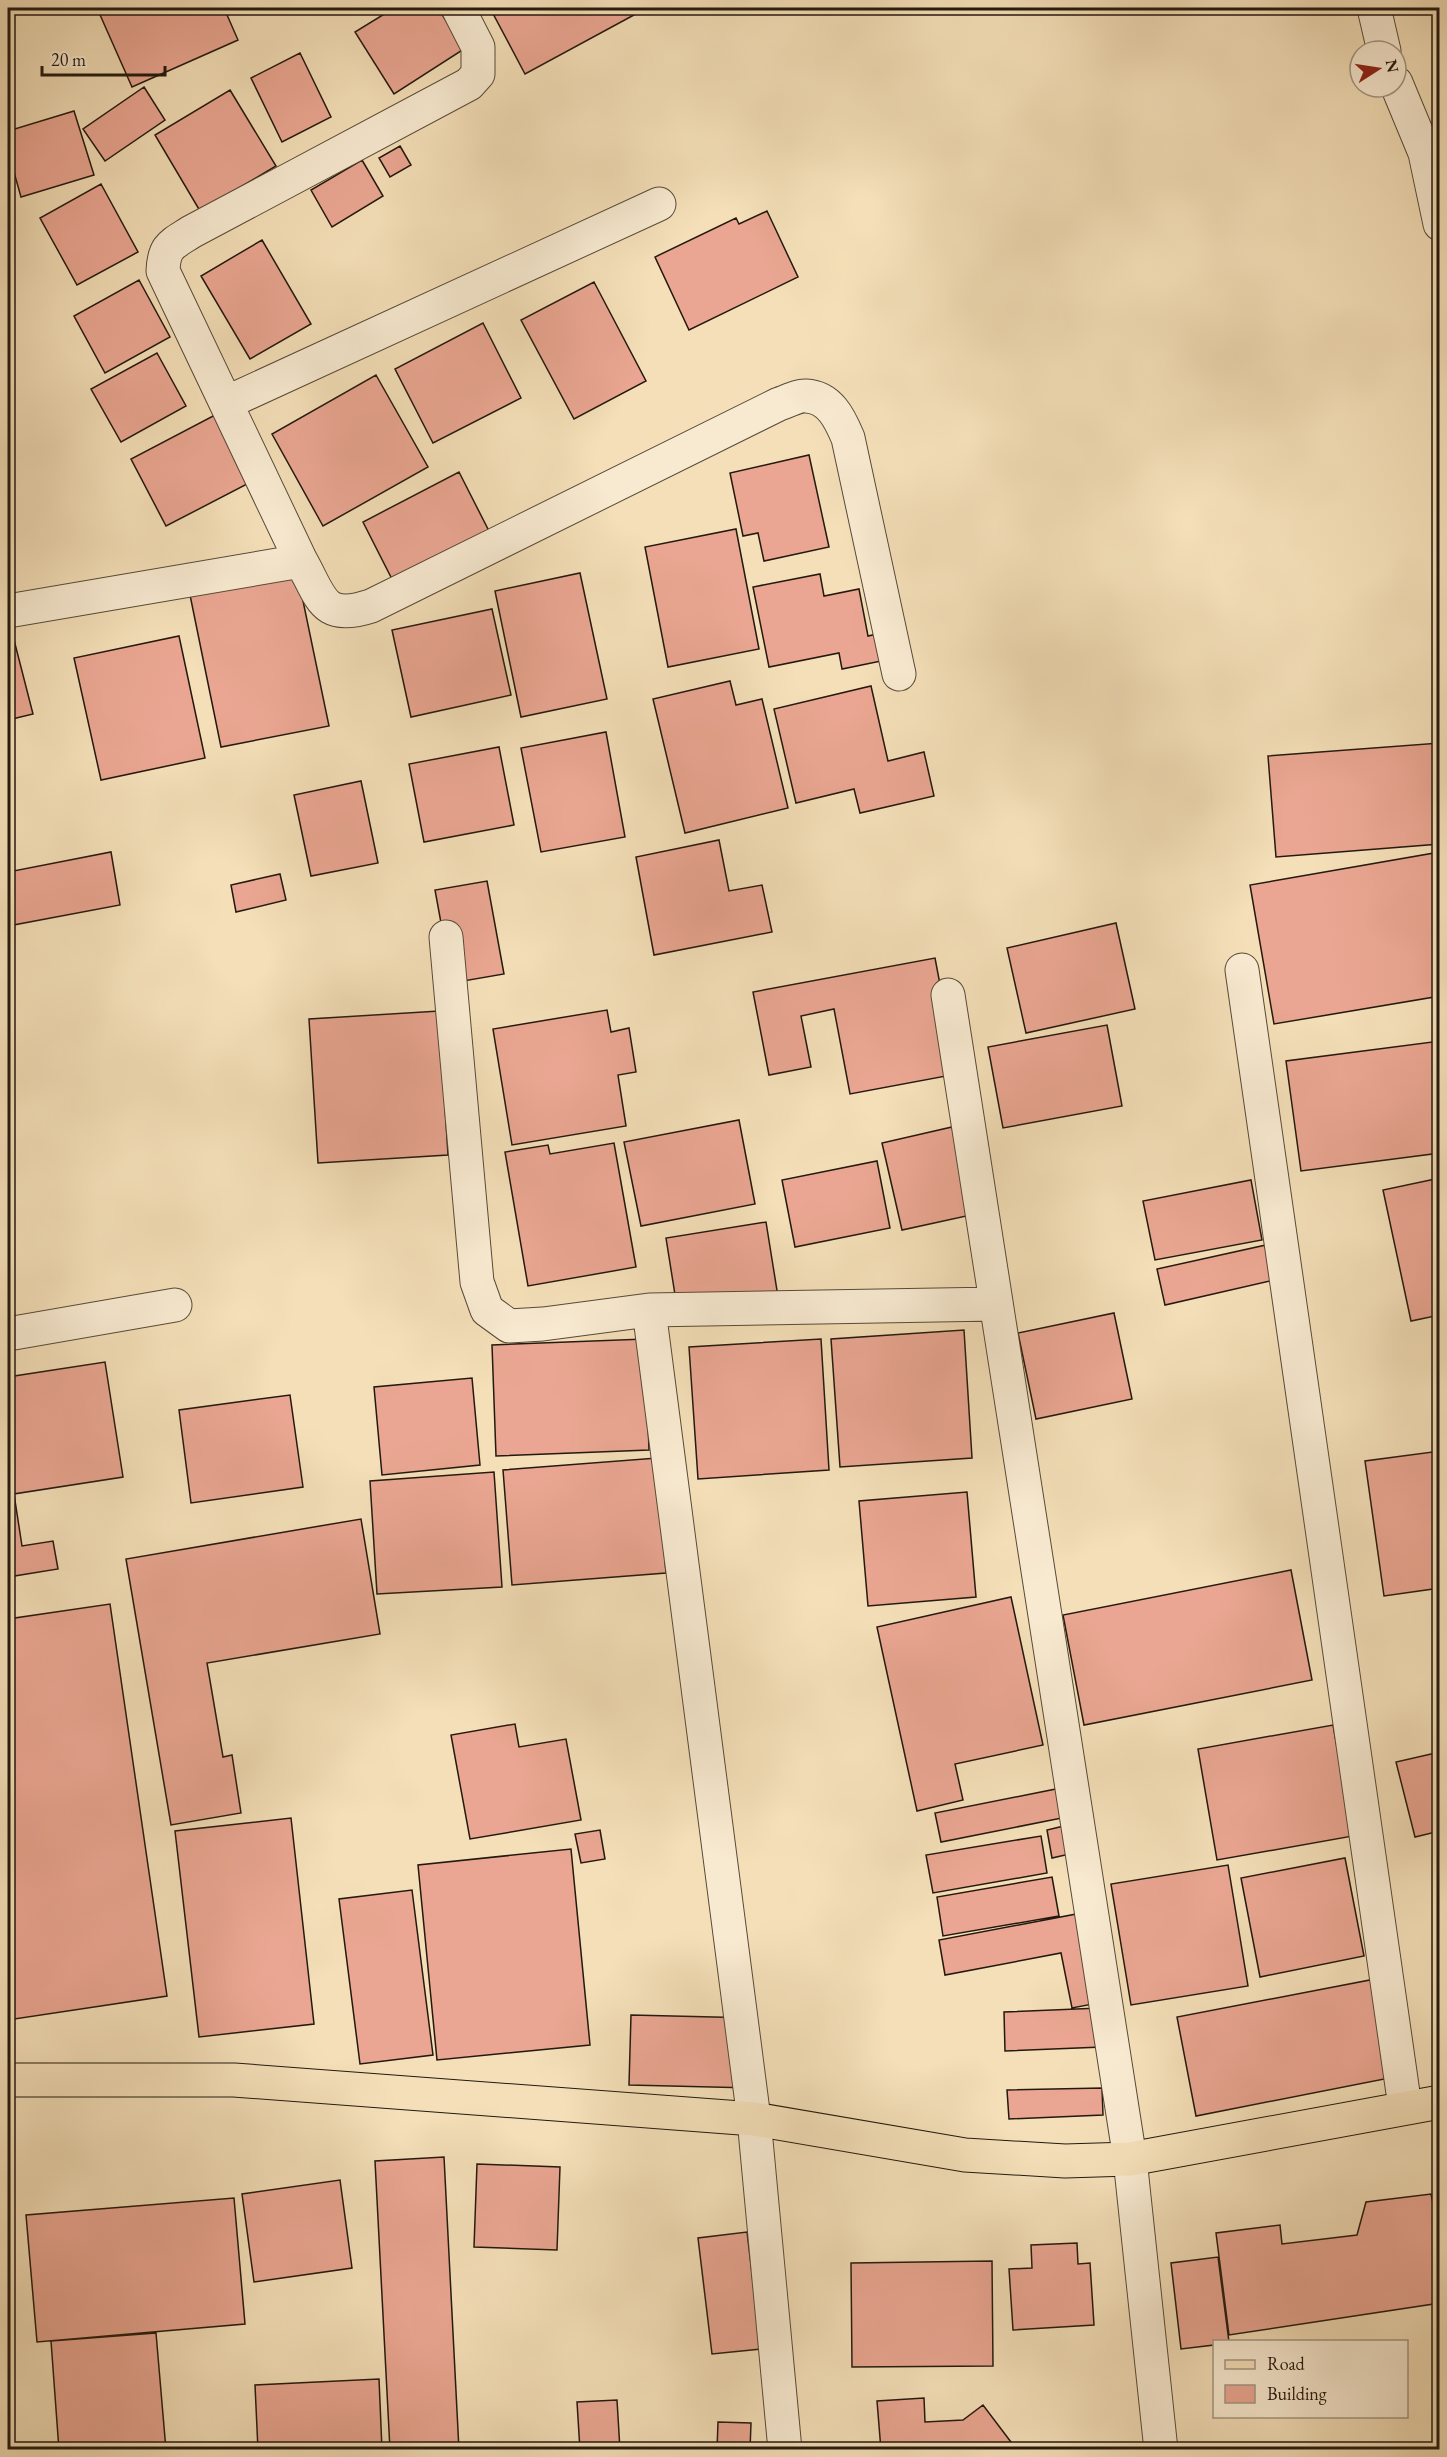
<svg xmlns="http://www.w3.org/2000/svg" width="1447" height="2457" font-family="'EB Garamond',serif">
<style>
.building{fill:#eaa692;stroke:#23190e;stroke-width:1.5}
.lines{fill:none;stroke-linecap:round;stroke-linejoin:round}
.minor-casing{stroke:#574a38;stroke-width:35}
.major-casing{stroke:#23190e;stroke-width:35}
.minor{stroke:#f8ead1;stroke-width:33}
.major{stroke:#f4dfb8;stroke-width:33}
</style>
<rect width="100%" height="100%" fill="#f4dfb8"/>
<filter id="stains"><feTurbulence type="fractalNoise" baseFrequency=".00333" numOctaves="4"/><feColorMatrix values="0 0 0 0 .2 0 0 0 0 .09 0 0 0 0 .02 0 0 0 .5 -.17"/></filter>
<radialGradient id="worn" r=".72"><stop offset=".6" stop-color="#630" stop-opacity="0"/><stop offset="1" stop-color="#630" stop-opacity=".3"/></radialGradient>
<path class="building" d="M97 8H224L238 40 132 87Z
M394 8H438L464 49 394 94 355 32Z
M490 8H644L645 9 525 74Z
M300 53 331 117 282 142 251 78Z
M144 87 165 120 105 161 83 129Z
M230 90 276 166 200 211 155 135Z
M74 111 94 175 21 197 8 151V131Z
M400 146 411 165 390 177 379 158Z
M362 160 383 196 332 227 311 190Z
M101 184 138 252 77 285 40 218Z
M767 211 798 277 689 330 655 257 736 218 739 224Z
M262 240 311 324 250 359 201 276Z
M139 280 170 337 105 373 74 316Z
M594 282 646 381 574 419 521 320Z
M483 323 521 398 433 443 395 369Z
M157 353 186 406 121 442 91 389Z
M376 375 428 467 323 526 272 434Z
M215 415 251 482 166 526 131 459Z
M809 455 829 547 764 561 758 533 743 536 730 473Z
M459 472 492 537 396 587 363 522Z
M736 529 759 649 668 667 645 547Z
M297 572 329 726 221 747 190 595Z
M580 573 607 699 521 717 495 591Z
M820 574 824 596 859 589 868 636 886 632 891 659 842 669 839 653 769 667 753 587Z
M492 609 511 695 411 717 392 630Z
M13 636 33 714 8 720V637Z
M179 636 205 758 101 780 74 658Z
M730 681 736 705 762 699 788 808 685 833 653 699Z
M871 686 888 761 924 752 934 796 860 813 854 789 796 803 774 709Z
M606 732 625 837 541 852 521 748Z
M1440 743V844L1276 857 1268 756Z
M499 747 514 825 424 842 409 764Z
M361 781 378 863 311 876 294 795Z
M719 840 729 891 762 885 772 932 654 955 636 857Z
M111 852 120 905 8 926V872Z
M1440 852V996L1274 1024 1250 885Z
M280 874 286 900 236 912 231 885Z
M487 881 504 974 452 983 435 890Z
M1116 923 1135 1009 1026 1033 1007 948Z
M935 958 957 1074 850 1094 834 1009 801 1016 811 1067 769 1075 753 992Z
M607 1010 611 1032 629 1028 636 1072 618 1075 626 1126 512 1145 493 1029Z
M439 1011 448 1155 318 1163 309 1019Z
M1107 1025 1122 1106 1003 1128 988 1047Z
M1440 1041V1153L1301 1171 1286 1061Z
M739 1120 755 1204 641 1226 624 1142Z
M952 1127 971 1215 902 1230 882 1143Z
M614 1143 636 1267 528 1286 505 1152 548 1145 550 1154Z
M877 1161 890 1228 795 1247 782 1180Z
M1440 1178V1315L1411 1321 1383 1190Z
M1251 1180 1262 1240 1155 1260 1143 1201Z
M766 1222 779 1303 679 1320 666 1238Z
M1266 1245 1274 1280 1165 1305 1157 1269Z
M1114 1313 1132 1399 1036 1419 1018 1333Z
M964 1330 972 1458 840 1467 831 1339Z
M645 1339 649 1450 496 1456 492 1345Z
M821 1339 829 1470 698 1479 689 1347Z
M105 1362 123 1477 14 1494 22 1546 53 1541 58 1569 8 1577V1377Z
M472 1378 480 1465 382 1475 374 1387Z
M290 1395 303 1487 191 1503 179 1410Z
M1440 1451V1588L1384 1596 1365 1461Z
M657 1458 666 1573 512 1585 503 1470Z
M494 1472 502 1587 377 1594 370 1481Z
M967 1492 976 1597 868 1606 859 1501Z
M361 1519 380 1634 207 1663 223 1757 232 1755 241 1813 171 1825 126 1559Z
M1291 1570 1312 1680 1084 1725 1063 1615Z
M1011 1597 1043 1745 955 1764 963 1800 917 1811 877 1627Z
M110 1604 167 1996 8 2020V1619Z
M515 1724 519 1747 566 1739 581 1820 470 1839 451 1735Z
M1333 1725 1353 1836 1217 1860 1198 1749Z
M1440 1752V1831L1415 1837 1396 1762Z
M1061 1788 1067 1817 941 1842 935 1813Z
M291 1818 314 2024 199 2037 175 1831Z
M1068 1825 1074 1853 1052 1858 1047 1830Z
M600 1830 605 1859 581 1863 575 1834Z
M1041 1836 1047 1873 933 1893 926 1855Z
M571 1849 590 2045 437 2060 418 1865Z
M1345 1858 1364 1956 1260 1977 1241 1878Z
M1228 1865 1248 1986 1131 2005 1111 1884Z
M1052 1877 1059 1916 943 1936 937 1897Z
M412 1890 433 2055 360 2064 339 1899Z
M1087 1912 1104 2002 1072 2008 1061 1953 945 1975 939 1940Z
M1396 1975 1415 2073 1196 2116 1177 2017Z
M1100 2008 1102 2047 1005 2051 1004 2012Z
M631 2015 755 2018 753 2088 629 2085Z
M1102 2088 1103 2115 1009 2119 1007 2090Z
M444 2157 459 2450H390L375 2161Z
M477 2164 560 2167 557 2250 474 2247Z
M340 2180 352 2268 254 2282 242 2194Z
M1431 2194 1440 2235V2303L1229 2335 1216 2233 1280 2225 1282 2244 1357 2235 1366 2202Z
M234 2198 245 2324 37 2342 26 2215Z
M747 2232 761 2349 712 2354 698 2238Z
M1077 2243 1078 2264 1090 2263 1094 2325 1013 2330 1009 2269 1032 2268 1031 2245Z
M1218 2257 1229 2342H1214V2345L1181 2349 1171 2263Z
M992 2261 993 2366 852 2367 851 2263Z
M156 2333 166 2450H59L51 2341Z
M379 2379 382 2450H258L255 2385Z
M924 2398 925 2422 963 2420 983 2405 1017 2450H881L877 2401Z
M617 2400 620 2450H580L577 2402Z
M718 2422 751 2423 750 2450H717Z"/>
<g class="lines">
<defs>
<path id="minor" d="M458 8 478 47V74L469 84 191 232C171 245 164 246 163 271L301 561C322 598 322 622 371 606L779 404C786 402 799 395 806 396 830 397 840 419 848 438L899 674
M1374 8 1384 51
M1396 83 1425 153 1440 224
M226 403 659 204
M8 611 301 561
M446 937 477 1282 487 1310 509 1326 543 1324 649 1310 996 1304
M1242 970 1405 2107
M948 995 1130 2159 1161 2450
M649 1310 754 2119 785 2450
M8 1334 175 1305"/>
<path id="major" d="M8 2080H234L754 2119 965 2155 1065 2161 1130 2159 1440 2102"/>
</defs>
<use href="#minor" class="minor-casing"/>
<use href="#major" class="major-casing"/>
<use href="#minor" class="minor"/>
<use href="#major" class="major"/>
</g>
<rect width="1447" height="2457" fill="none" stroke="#f4dfb8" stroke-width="30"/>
<rect x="9" y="9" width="1429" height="2439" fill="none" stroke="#23190e" stroke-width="3"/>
<rect x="15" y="15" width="1417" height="2427" fill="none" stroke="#23190e" stroke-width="1.5"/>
<rect x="1213" y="2340" width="195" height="78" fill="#f8ead1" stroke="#a39683" stroke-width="1.5"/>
<rect x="1225" y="2360" width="30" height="9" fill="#f4dfb8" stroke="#a39683" stroke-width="1.5"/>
<text x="1267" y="2370" font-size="18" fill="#23190e">Road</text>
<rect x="1225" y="2385" width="30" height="18" fill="#eaa692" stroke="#a39683" stroke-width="1.5"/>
<text x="1267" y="2400" font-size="18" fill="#23190e">Building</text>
<g transform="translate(1378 69) rotate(78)"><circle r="28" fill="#f8ead1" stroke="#a39683" stroke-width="1.5"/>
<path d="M0-4.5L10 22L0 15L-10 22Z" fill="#8f2418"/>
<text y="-9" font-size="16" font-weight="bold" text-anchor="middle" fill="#23190e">N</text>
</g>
<path d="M42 66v9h123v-9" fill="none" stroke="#23190e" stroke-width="3"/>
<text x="51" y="66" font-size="18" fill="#23190e" stroke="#f8ead1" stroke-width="4.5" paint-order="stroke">20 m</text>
<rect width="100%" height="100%" filter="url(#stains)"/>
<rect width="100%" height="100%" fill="url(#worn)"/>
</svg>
